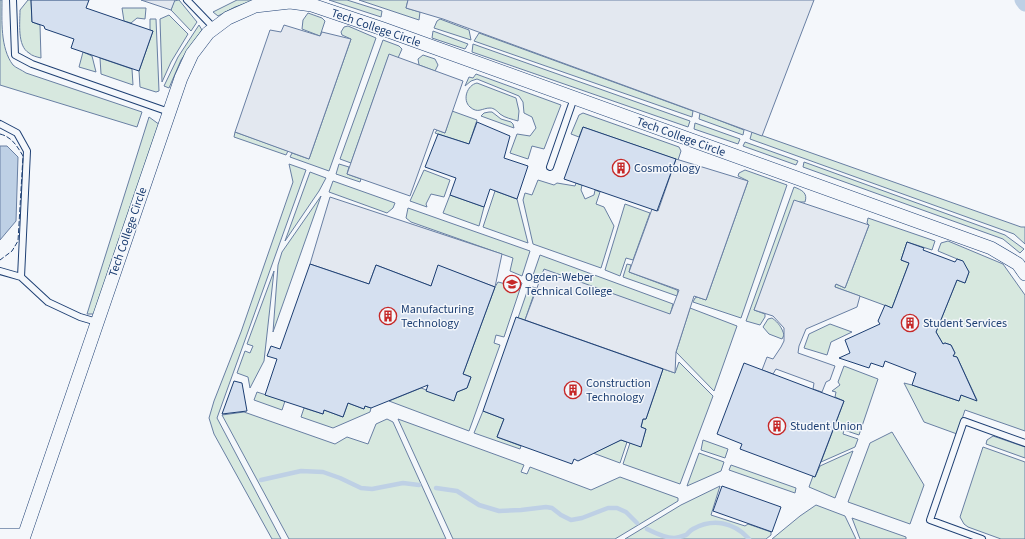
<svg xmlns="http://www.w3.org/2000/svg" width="1025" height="539" font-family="'Source Sans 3',sans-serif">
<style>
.green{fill:#d7e8df;stroke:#687fa3}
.parking{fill:#e3e8f0;stroke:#687fa3}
.water{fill:#bed0e5;stroke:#687fa3}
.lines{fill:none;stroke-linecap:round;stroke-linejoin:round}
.stream{stroke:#bed0e5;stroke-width:4.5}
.canal{stroke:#bed0e5;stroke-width:15}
.building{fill:#d5e0f0;stroke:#1d3f73}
.service-casing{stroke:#1d3f73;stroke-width:8}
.minor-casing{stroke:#1d3f73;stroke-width:14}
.service{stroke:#f4f7fb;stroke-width:6}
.minor{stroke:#f4f7fb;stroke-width:13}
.fence{stroke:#1d3f73;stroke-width:1;stroke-dasharray:5 2;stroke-linecap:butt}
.labels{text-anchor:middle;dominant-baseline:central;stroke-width:3;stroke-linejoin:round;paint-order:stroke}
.street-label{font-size:12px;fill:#1d3f73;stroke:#f4f7fb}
.poi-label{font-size:12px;fill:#1d3f73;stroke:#f4f7fb;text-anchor:start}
</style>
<rect width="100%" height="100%" fill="#f4f7fb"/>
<path class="green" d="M0 0H2C2 20 0 48 13 65 16 68 22 70 26 73L142 112 137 127 0 85Z
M28 0H31L32 22 40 25 41 58C37 57 32 56 29 53 17 46 20 23 20 10Z
M179 0 197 22 191 31 171 10 174 1Z
M237 0H255L235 7 218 16 213 12Z
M329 0H347L382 11 381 17Z
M359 0H408L406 8 420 12 419 20Z
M122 8H146L145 19 137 18 131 23 124 21Z
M308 13 322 18 325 21 320 36 302 29 303 20Z
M169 15 188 34 171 62 162 82 160 19Z
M150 19H156L159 91 156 92 140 87 139 71 153 31 150 30Z
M440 19 469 30 471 40 434 28 437 21Z
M199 25 202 30 181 60 169 88 164 86 178 57Z
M348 26 376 38 329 171 290 157 292 153 309 159 351 39 342 35 341 32 344 27Z
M433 31 468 44 465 49 432 38Z
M479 33 693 111 692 117 474 41Z
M383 40 399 46 402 49 398 58 389 55 351 163 340 159Z
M473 44 690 121 688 127 472 52Z
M83 52 92 56 96 72 79 67Z
M423 55 435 59 438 65 435 71 419 65 418 59Z
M100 58 132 69 133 85 101 74Z
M476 74 561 105 544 149 532 146 528 159 510 153 517 134 530 136 536 128 532 117 524 113 523 102 519 96 477 79 471 81 465 86 469 77 473 78Z
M477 83 516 98 519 111 518 121C512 119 505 118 500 114 497 111 494 108 490 108 482 108 478 114 470 107 462 100 467 85 477 83Z
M452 111 477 120 469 144 435 133 437 130 445 133Z
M489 112H492L501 119 511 122 513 124 514 128 481 116 484 113Z
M583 113 679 147 681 151 678 160 583 127 579 137 571 134 579 115Z
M700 113 744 130 743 135 699 119Z
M149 117 160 125 95 314H87Z
M695 123 740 139 738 144 694 129Z
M235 132 288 151 286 155 234 137Z
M752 132 1021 227H1025V244L1014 234 750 139Z
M745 142 798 161 796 165 743 146Z
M804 162 1005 235 1024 249 1020 253 1003 239 803 167Z
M289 164 306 170 217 418 281 539H272L214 434 209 418 214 401 241 332 293 182Z
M339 164 349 167 347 174 361 179 360 182 336 174Z
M424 170 450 180 444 197 431 194 426 204 427 207 410 201Z
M745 170 787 185 741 318 693 302 695 298 697 297 706 300 748 181 738 176 739 173Z
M310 172 326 178 319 191 285 241Z
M538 180 554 185 557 183 575 186 576 183 582 185 581 190 585 199 594 195 595 190 600 192 596 204 604 207 614 226 601 268 533 244 523 200 525 193 532 195Z
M333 181 395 203 393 208 387 213 329 192Z
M794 187C802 190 808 193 805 202H799L754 310 765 314V317L760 325 746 321Z
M495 191 517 199 528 243 483 227Z
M450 195 484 207 479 226 443 213Z
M321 196 273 332 278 265 282 252Z
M625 204 650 213 633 260 626 258 620 276 605 270Z
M408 208 530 251 522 276 510 271 513 258 411 222 406 218Z
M868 218 935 241 932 250 907 242 901 260 909 263 892 308 835 287 836 284 845 288 869 225 867 223Z
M948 241 1003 264 1025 295V431L965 410 957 434 924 422 904 383 912 385 959 401 961 395 977 400 957 357 953 356 955 353 951 345 945 343 943 344 936 332 957 280 965 283 969 272 962 261 938 251 941 243Z
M540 255 673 304 670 315 544 270 538 284 531 281Z
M627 264 631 265 629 272 677 290 678 292 677 296 623 277Z
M274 271 264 361 250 388 248 377 237 373 245 351 250 353 253 346 247 344Z
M508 278 522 283 504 337 496 335 494 343 500 345 469 431 389 401 421 388 454 400 457 392 467 388 471 377 463 374 495 287 498 282 506 284Z
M529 286 536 288 525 320 518 318Z
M690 308 737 326 714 391 676 352Z
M772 318C779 323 782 328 784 335L782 339 769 334 763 327 768 319Z
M830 324 852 332 831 342 827 355 804 348 809 334Z
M679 362 713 396 680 484 623 464 630 443 641 446 646 429 641 427 643 419H646L663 369 675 373Z
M844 366 878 379 859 435 844 430 843 434 858 439 855 447 821 462 844 401 835 397 836 392 832 391 840 385 838 382Z
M257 392 285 401 282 410 254 400Z
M348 403 364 409 365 406 371 408 370 412 333 428 301 417 304 408 323 414 324 410 343 417Z
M483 411 504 419 497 437 521 446 520 449 474 433Z
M244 412 335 444 347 437 368 444 376 424 387 419 393 422 446 539H289L222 415Z
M398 419 524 465 521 472 527 474 530 467 591 490 620 477 678 498V501L615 539H453Z
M892 432 924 485 910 524 848 502 870 443Z
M993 436 1025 447V458L986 444 987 440Z
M621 440 627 442 620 463 593 453Z
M703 440 728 449 725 458 701 450Z
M983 447 1025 462V539H1001L968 527 964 524 960 517Z
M853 451 835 498 809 487 813 476 815 477 820 466Z
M699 453 724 462 721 471 687 486Z
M731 465 796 488 795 493 729 470Z
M720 486 711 515 745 526 748 524 771 532V535L766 539H625L681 505Z
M816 505 845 516 856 539H772L800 516Z
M852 518 906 537V539H860Z"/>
<path class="parking" d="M141 0H175L171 10Z
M408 0H814L762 136 443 19 406 8Z
M284 25 320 36 322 32 351 39 309 159 235 132 270 30 281 32Z
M389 54 463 81 445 133 434 129 410 196 347 174Z
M676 159 748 181 706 300 694 296 676 352 675 373 525 320 544 269 670 314 679 290 629 272 652 209 658 211Z
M330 197 502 254 495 287 439 266 431 286 376 265 369 284 310 264Z
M794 200 869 225 845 288 836 284 835 286V287L860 296 857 307 806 329 799 346 798 353 835 366 830 380 826 382 822 392 813 389 814 383 776 369 773 374 762 370 767 357 773 359 781 347 784 341V328L773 316 754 310Z"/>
<path class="water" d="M0 146H7L18 157 16 221 0 240Z"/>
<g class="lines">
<path class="stream" d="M261 480 301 471 323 472 340 478 361 488 372 489 403 483 419 485
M436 488 457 491 479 505 499 511 521 510 546 507 552 508 561 515 571 520 582 518 608 508H617L626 512 637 523
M647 529C655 533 665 538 674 538 677 538 683 536 686 535 688 534 690 530 693 529 713 518 734 522 749 539"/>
<path class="canal" d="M1022 0 1025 4"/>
</g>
<path class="building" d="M31 0H89L86 8 153 31 139 71 71 48 74 39 45 29 44 26 32 22Z
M477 122 510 136 504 158 528 166 517 199 490 189 484 207 450 195 456 178 425 167 438 134 469 144Z
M583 127 676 159 657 211 564 179Z
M907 242 924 248 923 250 955 262 957 259 963 261 969 272 965 283 957 280 936 332 943 344 945 343 951 345 955 353 953 356 957 357 977 401 961 395 959 401 912 385 916 373 885 361 883 367 871 363 869 368 839 358 850 353 845 340 880 324 878 321 885 305 892 308 909 263 901 260Z
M310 264 369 284 376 265 431 286 438 265 495 287 463 374 471 377 467 388 457 392 454 401 426 391 428 385 371 408 365 406 364 409 348 403 343 417 324 410 323 414 265 395 277 359 267 356 271 346 280 349Z
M516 317 663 369 646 419H643L641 427 646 429 641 447 621 440 578 461 574 459 572 464 497 437 504 419 483 411Z
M744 363 844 401 815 477 740 449 742 444 717 434Z
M234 381 242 383 247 411 222 414Z
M722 486 781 507 772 532 713 511Z"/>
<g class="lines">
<defs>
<path id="service" d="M13 0 15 55 32 64 169 112
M187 0 214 28
M0 124 17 133 27 151 21 277
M550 167 574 98
M0 271 21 277 48 302 80 317 97 322
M982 539 930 520 964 421 1025 443"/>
<path id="minor" d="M0 535H24
M23 539 181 78 192 54 208 33 228 18 255 6 290 2 312 5 383 29 991 248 1018 264 1025 274"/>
</defs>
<use href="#service" class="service-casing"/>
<use href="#minor" class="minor-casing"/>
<use href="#service" class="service"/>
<use href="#minor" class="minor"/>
<path class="fence" d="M0 134C12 137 17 146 23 156L18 241 12 251 0 260"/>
</g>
<defs>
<symbol id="building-ring" viewBox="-11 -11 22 22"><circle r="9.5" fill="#f4f7fb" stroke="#c62828" stroke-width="1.5"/><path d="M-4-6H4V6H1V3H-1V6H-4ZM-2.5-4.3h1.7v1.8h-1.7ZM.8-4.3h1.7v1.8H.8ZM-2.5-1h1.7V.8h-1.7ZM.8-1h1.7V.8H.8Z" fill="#c62828"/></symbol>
<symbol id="university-ring" viewBox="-11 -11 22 22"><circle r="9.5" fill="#f4f7fb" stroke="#c62828" stroke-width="1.5"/><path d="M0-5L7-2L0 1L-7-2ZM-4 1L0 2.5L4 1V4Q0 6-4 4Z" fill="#c62828"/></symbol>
</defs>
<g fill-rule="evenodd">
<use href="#building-ring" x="611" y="158" width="20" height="20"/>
<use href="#university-ring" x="502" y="274" width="20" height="20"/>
<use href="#building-ring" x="378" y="306" width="20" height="20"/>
<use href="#building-ring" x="900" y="313" width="20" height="20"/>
<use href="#building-ring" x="563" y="380" width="20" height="20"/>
<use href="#building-ring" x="767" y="416" width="20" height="20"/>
</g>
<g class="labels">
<g class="street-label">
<text transform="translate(376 28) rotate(19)">Tech College Circle</text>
<text transform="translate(681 137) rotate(20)">Tech College Circle</text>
<text transform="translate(128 232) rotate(-71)">Tech College Circle</text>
</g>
<g class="poi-label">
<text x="634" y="168">Cosmotology</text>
<text x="525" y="277">Ogden-Weber<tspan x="525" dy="14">Technical College</tspan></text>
<text x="401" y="309">Manufacturing<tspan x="401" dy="14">Technology</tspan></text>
<text x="923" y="323">Student Services</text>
<text x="586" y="383">Construction<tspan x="586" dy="14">Technology</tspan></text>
<text x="790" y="426">Student Union</text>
</g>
</g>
</svg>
